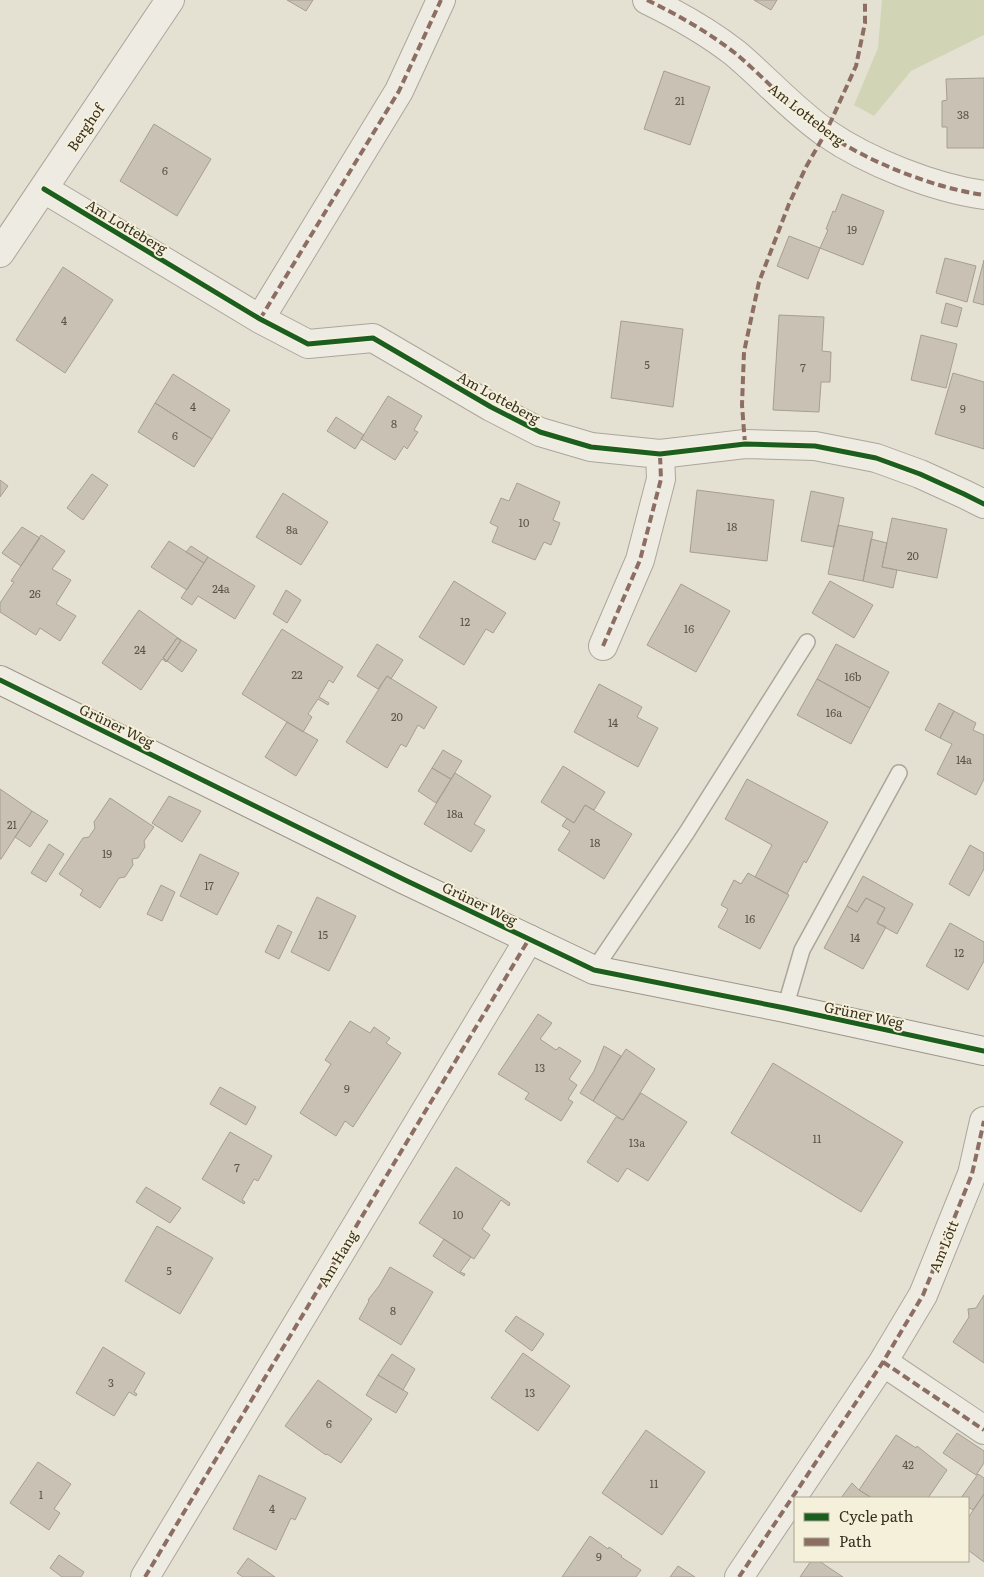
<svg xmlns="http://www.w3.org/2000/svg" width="984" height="1577" font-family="Literata,serif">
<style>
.green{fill:#d1d5b5}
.building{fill:#c9c1b3;stroke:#a69e91}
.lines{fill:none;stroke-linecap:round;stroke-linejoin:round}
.lane-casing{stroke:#aba69a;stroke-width:18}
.street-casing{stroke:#aba69a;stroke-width:30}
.secondary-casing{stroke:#9b968a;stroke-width:30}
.lane{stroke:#eeebe3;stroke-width:15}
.street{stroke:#eeebe3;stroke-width:28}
.secondary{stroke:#eeebe3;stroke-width:28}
.quiet{stroke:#8d6e63;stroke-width:4;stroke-dasharray:8 4;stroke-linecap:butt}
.cycleway-casing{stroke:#f5f0d9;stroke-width:8}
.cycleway{stroke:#1b5e20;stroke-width:5}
.labels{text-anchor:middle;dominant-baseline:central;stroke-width:4;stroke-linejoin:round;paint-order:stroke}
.number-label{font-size:11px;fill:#5e5446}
.street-label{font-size:14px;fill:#3a3022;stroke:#f5f0d9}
</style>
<rect width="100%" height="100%" fill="#e5e1d2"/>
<path class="green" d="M882 0H984V35L911 71 874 116 854 105 878 48Z"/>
<path class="building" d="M287 0H313L306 11Z
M754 0H777L771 10Z
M664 71 710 87 690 145 644 129Z
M984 78V148H947V127H942V101L947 100 946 79Z
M154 124 211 159 177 216 120 181Z
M842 194 884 211 863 265 820 248 828 230 826 229 833 211 835 212Z
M789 236 820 248 808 279 777 266Z
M945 258 976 266 967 302 936 293Z
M984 260V305L973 302Z
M63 267 113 300 65 373 16 340Z
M946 303 962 308 957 327 941 323Z
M779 315 824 317 822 351 831 352 830 382H821L819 412 773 410Z
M621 321 683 329 673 407 611 398Z
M921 335 957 344 946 388 911 380Z
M953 373 984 382V449L935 434Z
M173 374 230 410 212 439 155 403Z
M388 396 422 416 414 430 418 432 407 449 404 446 395 460 361 439Z
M155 403 212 439 194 467 138 432Z
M336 417 364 435 355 449 327 431Z
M92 474 108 485 83 520 67 508Z
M0 480 8 486 0 497Z
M517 483 560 502 553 520 560 523 551 545 544 542 535 560 492 542 498 527 490 523 501 498 509 501Z
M697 490 774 500 767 561 690 552Z
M811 491 844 498 834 547 801 541Z
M283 493 328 522 301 565 256 537Z
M892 518 947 529 937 578 882 567Z
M838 525 873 532 863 581 828 574Z
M22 527 40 538 21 566 2 553Z
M41 535 65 551 52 569 71 580 56 604 76 616 60 641 40 628 36 635 0 612V603L14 582 11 581Z
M871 539 887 543 882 567 897 570 893 588 863 581Z
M169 541 204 563 187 590 151 567Z
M191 546 208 557 204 563 186 552Z
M208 557 255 586 235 619 198 596 192 605 181 598Z
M454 581 506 613 493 633 486 629 464 665 419 637Z
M830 581 873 605 854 638 812 613Z
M681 584 730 611 696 672 647 645Z
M286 590 301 600 287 623 273 614Z
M139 610 181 640 177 638 163 658 167 661 166 662 162 659 141 690 102 663Z
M282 629 343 667 333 683 329 680 319 697 329 703 328 705 318 699 308 714 312 717 303 732 242 694Z
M177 638 181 641 167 661 163 658Z
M181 640 197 650 182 672 167 661Z
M377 644 403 660 391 679 387 676 378 689 357 676Z
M836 644 889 672 870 708 817 679Z
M387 676 437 707 424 729 418 725 406 747 401 744 387 768 346 742Z
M817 679 870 708 851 744 797 715Z
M599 684 642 707 637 717 658 728 638 767 574 732Z
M939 703 954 711 940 738 925 730Z
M954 711 976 723 973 730 984 735V779L976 795 937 774 952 744 940 738Z
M287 722 318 740 296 776 265 757Z
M443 750 462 761 451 779 432 768Z
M563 766 605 792 594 810 585 805 574 823 541 802Z
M432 768 451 779 436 803 418 791Z
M455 773 491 796 474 824 485 830 471 852 424 824Z
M747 779 828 822 806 863 804 861 787 894 755 877 772 845 725 819Z
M0 789 32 811 1 859H0Z
M169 796 201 811 182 842 152 823Z
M110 798 154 827 144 841 145 847 138 858 132 859 133 865 125 877 119 878 100 908 80 895 83 890 59 874 83 838 89 837 95 828 94 822Z
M585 805 632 834 604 879 558 850 570 831 562 826 567 818 574 823Z
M32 811 48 821 30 847 15 837Z
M49 844 64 854 46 882 31 873Z
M970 845 984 853V869L969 896 949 884Z
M200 854 239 873 217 915 180 896Z
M748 873 789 895 760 949 718 927 728 909 721 905 734 880 741 884Z
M863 876 913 904 897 934 877 923 885 908 866 898 857 912 847 906Z
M161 885 175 892 162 921 147 914Z
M317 897 356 916 329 971 291 952Z
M866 898 885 908 877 923 886 927 863 969 824 948 847 906 857 912Z
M950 923 984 942V961L968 990 926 966Z
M278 925 292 932 279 959 265 952Z
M538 1014 552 1023 540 1039 556 1050 559 1047 581 1061 569 1079 577 1085 568 1099 573 1102 561 1121 525 1099 529 1093 498 1074Z
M350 1021 370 1033 374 1027 390 1038 386 1043 401 1053 353 1127 345 1121 336 1136 300 1113 331 1064 325 1060Z
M604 1046 621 1056 593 1101 580 1093 594 1071Z
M626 1049 655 1069 623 1120 593 1101Z
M773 1063 903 1142 861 1212 731 1133Z
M220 1087 256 1107 246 1125 210 1104Z
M641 1093 687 1122 648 1181 627 1168 618 1182 587 1162 616 1117 623 1120Z
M230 1132 272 1156 258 1181 254 1179 242 1200 245 1202 244 1204 202 1179Z
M456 1167 510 1203 509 1206 501 1200 482 1229 490 1235 474 1259 419 1223Z
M146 1187 181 1208 170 1223 136 1202Z
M157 1226 213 1258 180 1314 125 1281Z
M444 1239 471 1257 460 1272 465 1274 464 1276 433 1256Z
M390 1267 433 1292 401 1345 359 1319 369 1301 368 1300 379 1286Z
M984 1295V1363L953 1342 969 1317 968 1309 976 1308Z
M516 1316 544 1334 532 1351 505 1331Z
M103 1347 145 1373 134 1392 137 1394 136 1396 129 1392 114 1416 76 1393Z
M523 1353 570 1386 538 1431 491 1398Z
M392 1354 415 1369 403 1390 378 1375Z
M378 1375 408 1393 396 1413 366 1395Z
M318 1380 372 1419 341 1463 327 1454 326 1455 285 1426Z
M646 1430 705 1472 662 1535 602 1493Z
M957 1433 984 1451V1463L976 1475 943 1453Z
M896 1435 916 1448 917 1446 947 1470 928 1498H872L859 1490Z
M38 1462 71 1484 54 1509 60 1513 49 1530 10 1503Z
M978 1474 984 1478V1494L973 1510 968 1507V1498H961Z
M259 1475 306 1498 295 1520 291 1518 276 1550 233 1529Z
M852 1483 859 1490 872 1498H841Z
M984 1494V1562L968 1550V1518Z
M590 1536 608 1549 609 1547 622 1556 621 1557 641 1570 636 1577H562Z
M59 1555 84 1572 81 1577H62L50 1568Z
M248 1558 275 1577H243L237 1573Z
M811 1561H819L843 1577H800Z
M678 1566 695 1577H670Z"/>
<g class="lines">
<defs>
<path id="lane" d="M594 970 687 832 807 642
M785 1008 802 950 899 773"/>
<path id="street" d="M647 0C678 15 708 32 735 53 766 79 793 110 826 133 868 162 934 188 984 195
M44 189 260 319 308 344 373 338 491 407 540 432 591 447 660 454 745 444 815 446 876 458 920 474 964 494 984 504
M0 253 170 0
M260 319 399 91 441 0
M603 646 640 560 661 479 660 454
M883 1362 984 1430
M145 1577 529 939
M739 1577 883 1362 923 1295 972 1174 984 1121"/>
<path id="secondary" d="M0 680 405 880 594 970 785 1008 984 1051"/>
</defs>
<use href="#lane" class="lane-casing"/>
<use href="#street" class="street-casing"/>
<use href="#secondary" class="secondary-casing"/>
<use href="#lane" class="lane"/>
<use href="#street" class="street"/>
<use href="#secondary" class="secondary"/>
<path class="quiet" d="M647 0C678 15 708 32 735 53 766 79 793 110 826 133 868 162 934 188 984 195
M260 319 399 91 441 0
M745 444 742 405 744 352 759 282 789 204 806 167 826 132 856 66 865 23V0
M603 646 640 560 661 479 660 454
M883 1362 984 1430
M145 1577 529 939
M739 1577 883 1362 923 1295 972 1174 984 1121"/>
<defs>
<path id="cycleway" d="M44 189 260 319 308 344 373 338 491 407 540 432 591 447 660 454 745 444 815 446 876 458 920 474 964 494 984 504
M0 680 405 880 594 970 785 1008 984 1051"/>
</defs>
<use href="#cycleway" class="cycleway-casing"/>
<use href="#cycleway" class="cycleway"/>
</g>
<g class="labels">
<g class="number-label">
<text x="680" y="100">21</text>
<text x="963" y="114">38</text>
<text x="165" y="170">6</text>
<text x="852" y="229">19</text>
<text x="64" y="320">4</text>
<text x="647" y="364">5</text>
<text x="803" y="367">7</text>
<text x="193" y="406">4</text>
<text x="963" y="408">9</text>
<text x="394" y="423">8</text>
<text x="175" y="435">6</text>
<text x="524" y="522">10</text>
<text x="732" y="526">18</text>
<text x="292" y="529">8a</text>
<text x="913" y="555">20</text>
<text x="221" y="588">24a</text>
<text x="35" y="593">26</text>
<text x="465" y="621">12</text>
<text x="689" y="628">16</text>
<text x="140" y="649">24</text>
<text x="297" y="674">22</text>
<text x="853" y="676">16b</text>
<text x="834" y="712">16a</text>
<text x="397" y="716">20</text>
<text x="613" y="722">14</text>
<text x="964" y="759">14a</text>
<text x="455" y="813">18a</text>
<text x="12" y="824">21</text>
<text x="595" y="842">18</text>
<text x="107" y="853">19</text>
<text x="209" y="885">17</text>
<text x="750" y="918">16</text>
<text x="323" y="934">15</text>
<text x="855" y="937">14</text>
<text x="959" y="952">12</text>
<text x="540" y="1067">13</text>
<text x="347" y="1088">9</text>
<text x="817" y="1138">11</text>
<text x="637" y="1142">13a</text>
<text x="237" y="1167">7</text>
<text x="458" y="1214">10</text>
<text x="169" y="1270">5</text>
<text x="393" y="1310">8</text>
<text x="111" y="1382">3</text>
<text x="530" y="1392">13</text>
<text x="329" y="1423">6</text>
<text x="908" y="1464">42</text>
<text x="654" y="1483">11</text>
<text x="41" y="1494">1</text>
<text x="272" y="1508">4</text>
<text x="599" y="1556">9</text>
</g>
<g class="street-label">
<text transform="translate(807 114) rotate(38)">Am Lotteberg</text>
<text transform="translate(85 127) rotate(-56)">Berghof</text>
<text transform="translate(127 226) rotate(31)">Am Lotteberg</text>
<text transform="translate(499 397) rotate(29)">Am Lotteberg</text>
<text transform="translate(117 725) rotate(26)">Grüner Weg</text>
<text transform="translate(480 903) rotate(26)">Grüner Weg</text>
<text transform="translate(864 1014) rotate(12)">Grüner Weg</text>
<text transform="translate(943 1246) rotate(-68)">Am Lött</text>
<text transform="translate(337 1258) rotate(-59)">Am Hang</text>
</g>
</g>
<rect x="794" y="1497" width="175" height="65" fill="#f5f0d9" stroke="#aaa390"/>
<rect x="804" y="1513" width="25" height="8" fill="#1b5e20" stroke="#aaa390"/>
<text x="839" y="1522" font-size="15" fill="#3a3022">Cycle path</text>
<rect x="804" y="1538" width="25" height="8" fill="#8d6e63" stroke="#aaa390"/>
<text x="839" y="1547" font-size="15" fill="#3a3022">Path</text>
</svg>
